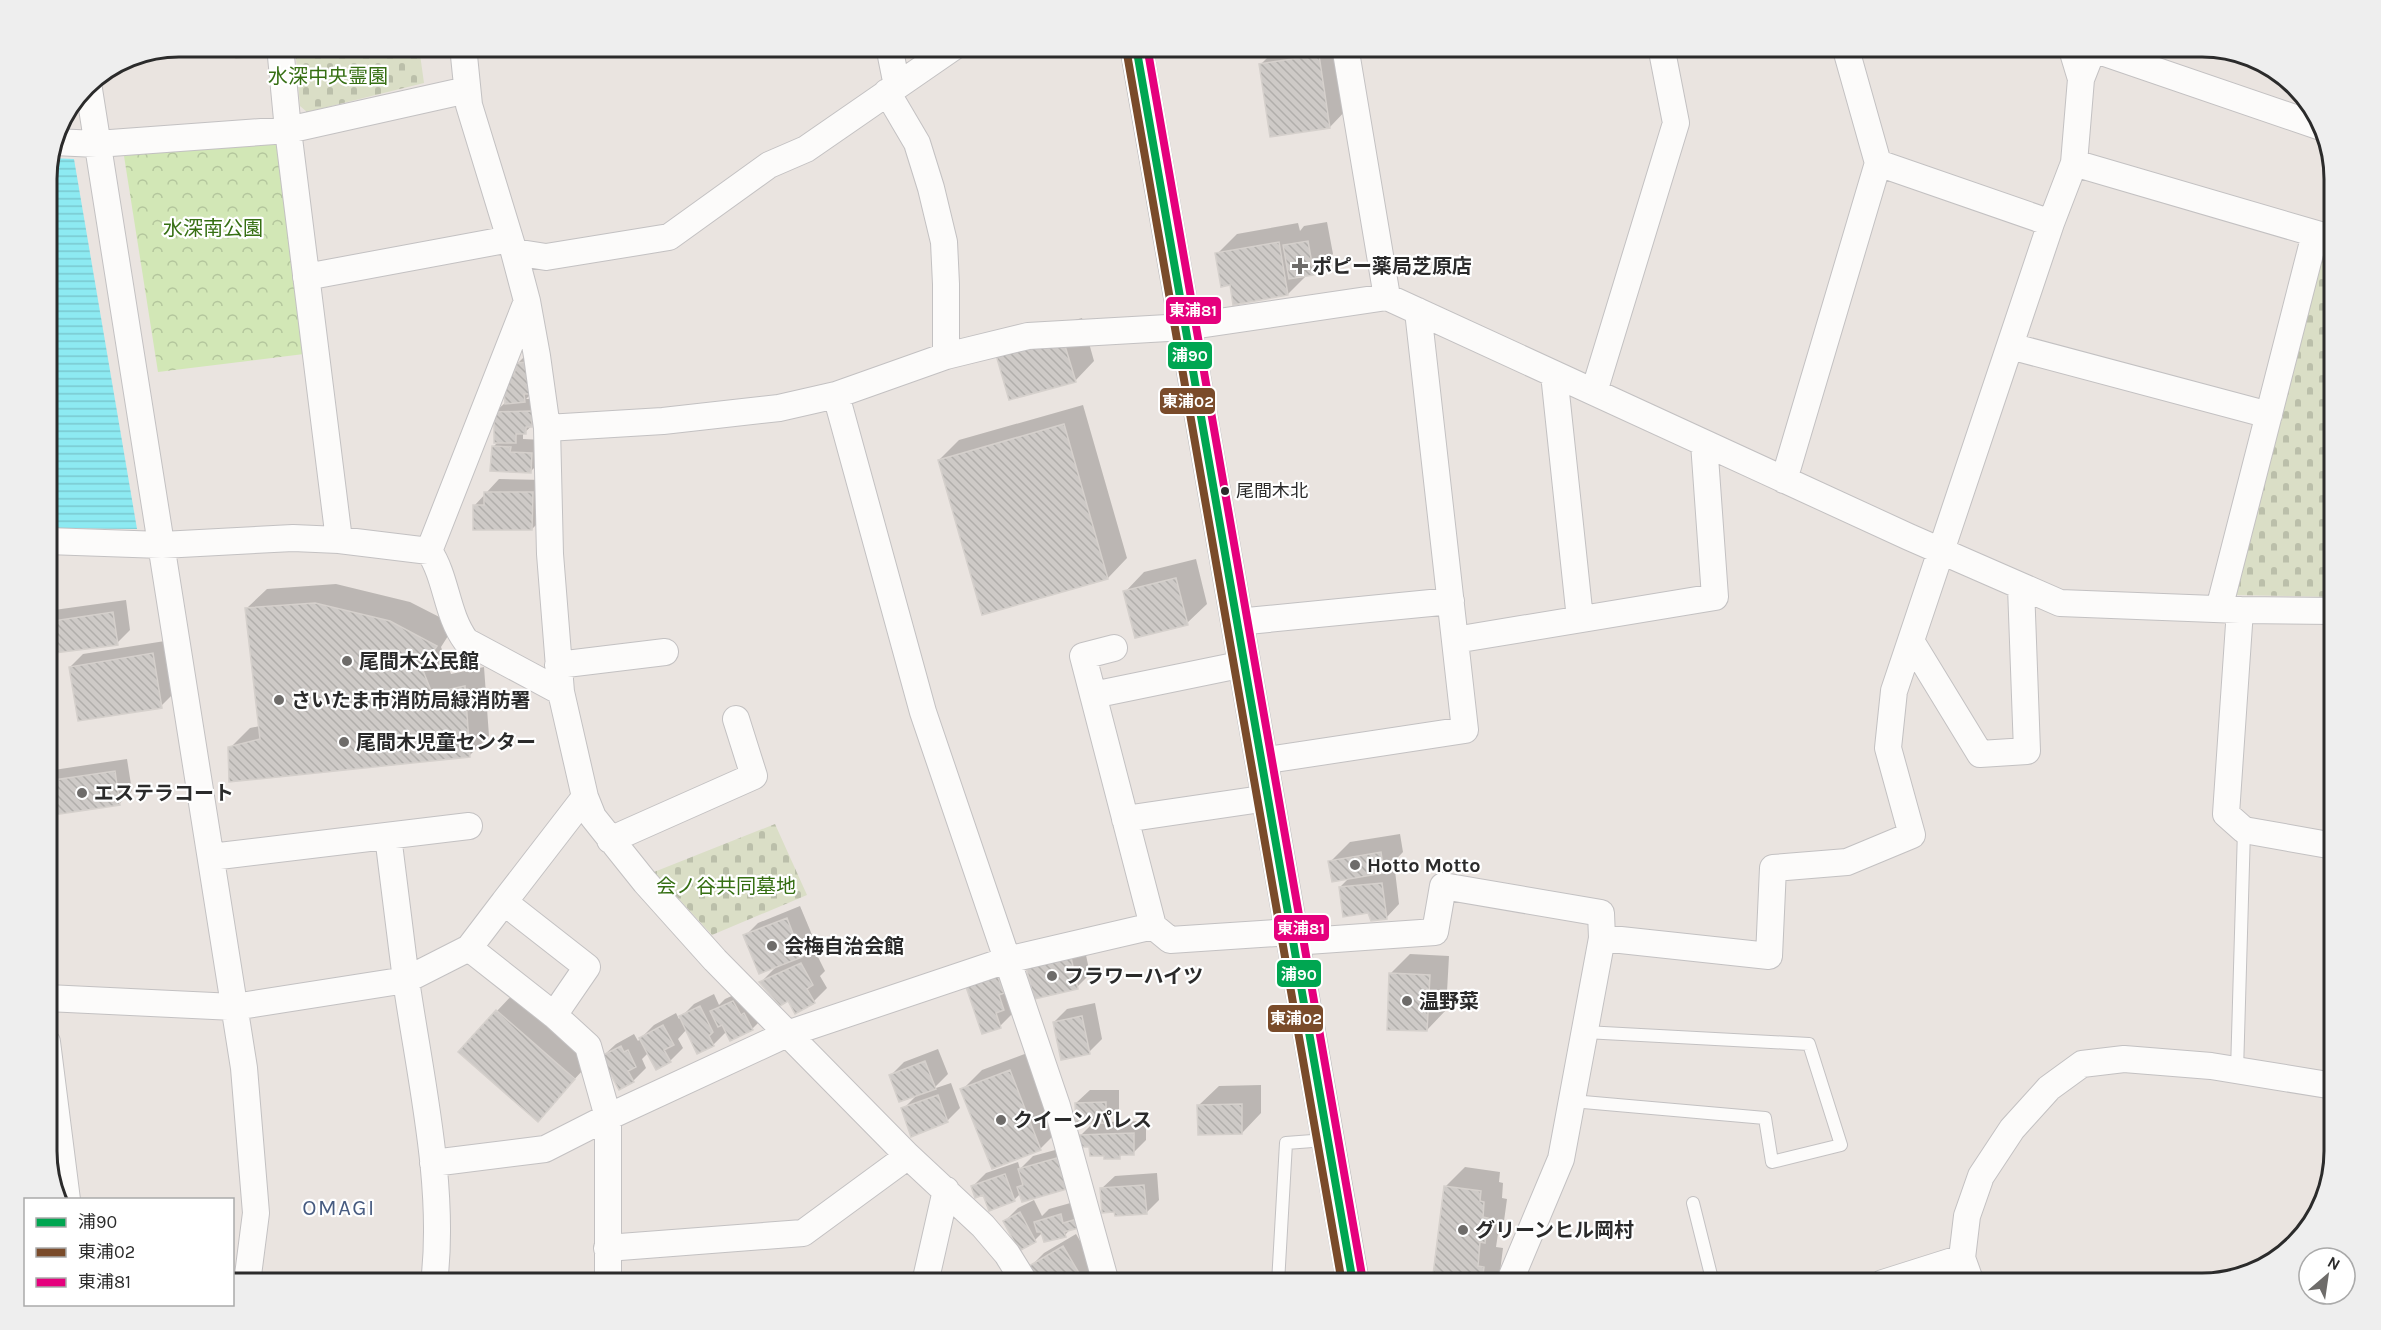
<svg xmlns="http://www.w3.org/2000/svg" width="2381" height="1330" font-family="Karla,'Noto Sans JP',sans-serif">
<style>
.forest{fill:url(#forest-crowns)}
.cemetery{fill:url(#cemetery-stones)}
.water{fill:url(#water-rules)}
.shadow{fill:#0003}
.building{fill:url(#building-back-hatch);stroke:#d5d0cc;stroke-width:1.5}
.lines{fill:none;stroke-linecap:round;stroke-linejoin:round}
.service-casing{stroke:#c3c1c2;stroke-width:14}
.minor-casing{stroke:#c3c1c2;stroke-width:28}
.tertiary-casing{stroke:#c3c1c2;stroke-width:34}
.service{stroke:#fcfbfa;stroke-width:12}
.minor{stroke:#fcfbfa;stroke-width:26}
.tertiary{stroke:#fcfbfa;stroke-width:32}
.bus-1-casing{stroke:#fff;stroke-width:12}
.bus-2-casing{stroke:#fff;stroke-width:12}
.bus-3-casing{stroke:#fff;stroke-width:12}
.bus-1{stroke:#00a651;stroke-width:8}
.bus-2{stroke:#7a4b2a;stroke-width:8}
.bus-3{stroke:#e5007d;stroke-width:8}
.poi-dot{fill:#6e6c6a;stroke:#fff;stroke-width:2}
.bus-dot{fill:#2b2b2b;stroke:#fff;stroke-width:2}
.labels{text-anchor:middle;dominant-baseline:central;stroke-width:4.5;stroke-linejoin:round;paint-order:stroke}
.bus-label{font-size:18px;fill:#2b2b2b;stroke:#fff;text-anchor:start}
.park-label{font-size:20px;fill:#366f13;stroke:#fff}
.poi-label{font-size:20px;font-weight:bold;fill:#2b2b2b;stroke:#fff;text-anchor:start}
.quarter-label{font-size:22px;letter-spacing:1.5px;fill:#475b80;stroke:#fff}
.rim{fill:none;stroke:#2b2b2b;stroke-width:3}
.line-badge{stroke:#fff;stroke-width:2}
.badge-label{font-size:16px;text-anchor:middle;font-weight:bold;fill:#fff}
</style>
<defs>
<pattern id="forest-crowns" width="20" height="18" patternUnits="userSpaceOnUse" patternTransform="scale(1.5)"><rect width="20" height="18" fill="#d2e7b6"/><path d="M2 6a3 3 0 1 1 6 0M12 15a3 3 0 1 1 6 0" fill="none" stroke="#b4c69d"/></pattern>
<pattern id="cemetery-stones" width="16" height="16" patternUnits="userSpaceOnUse" patternTransform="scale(1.5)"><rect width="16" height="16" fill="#dadec6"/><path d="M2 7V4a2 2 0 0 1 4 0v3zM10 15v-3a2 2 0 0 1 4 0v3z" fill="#bbbfaa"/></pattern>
<pattern id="water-rules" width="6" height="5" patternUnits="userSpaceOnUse" patternTransform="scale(1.5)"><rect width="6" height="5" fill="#8deaf2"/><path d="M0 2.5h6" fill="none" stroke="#7ac9d0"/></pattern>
<pattern id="building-back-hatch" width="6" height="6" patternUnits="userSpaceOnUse" patternTransform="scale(1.5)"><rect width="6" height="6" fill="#cecac7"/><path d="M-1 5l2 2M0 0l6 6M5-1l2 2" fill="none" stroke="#b1aeab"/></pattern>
</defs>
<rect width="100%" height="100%" fill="#eae4e0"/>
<path class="forest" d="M275 139 282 146 304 354 158 372 124 156Z"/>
<path class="cemetery" d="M295 47H419L424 83 307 112 300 106Z
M2321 253 2334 256V597L2234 595Z
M775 824 807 895 712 935 654 872Z"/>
<path class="water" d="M50 158 74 159 137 529 47 528V170Z"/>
<path class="shadow" d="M1279 46H1340L1349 107 1330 127 1261 64Z
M1327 222 1333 254 1313 273 1307 275 1288 294 1231 284 1217 254 1237 234 1298 223 1300 231 1304 226Z
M1082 318 1094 361 1075 381 1017 336Z
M531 350 537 388 526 399H544L538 420 523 434V439L544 440V458L531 471 493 447 498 442 495 412 506 402 512 374 517 370 518 363Z
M1083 405 1127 558 1108 578 939 460 959 440Z
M499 479 545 480V516L532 529 475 505Z
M1196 559 1207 604 1187 623 1125 592 1144 572Z
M336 584 410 602 455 625 441 647 451 674 484 667 489 736 469 756 230 748 250 728 260 726 247 608 267 589Z
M126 600 130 630 117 643 47 653V611Z
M165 641 174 693 161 706 70 667 83 654Z
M127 759 132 791 119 804 47 815V771Z
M1400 834 1403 852 1384 872 1395 871 1399 904 1386 918 1370 911 1340 887 1350 877 1330 862 1350 842Z
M800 906 815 942 800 958 815 951 825 971 820 976 827 988 814 1001 796 1012 789 999 761 982 778 965 745 936 758 923Z
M1083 941 1090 974 1077 987 1035 997Z
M1410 954 1449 956 1446 1010 1427 1030 1391 973Z
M1010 962 1013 1013 1000 1026 967 984Z
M747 989 765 1016 752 1029 727 1031 713 1045 687 1029 678 1039 683 1048 670 1061 648 1053 642 1059 646 1068 633 1081 603 1056 616 1044 634 1034 638 1041 654 1025 676 1013 679 1019 694 1004 714 994 719 1005 725 999Z
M516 991 593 1059 538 1119 497 1011Z
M1095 1003 1102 1039 1089 1052 1054 1022 1067 1009Z
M938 1049 948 1074 933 1089 951 1083 960 1108 947 1121 903 1109 918 1094 891 1075 904 1062Z
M1030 1052 1060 1129 1040 1149 962 1090 982 1070Z
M1261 1085V1113L1242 1133 1199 1105 1219 1086Z
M1090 1090H1119V1109L1105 1122 1146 1121V1140L1133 1153 1123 1154 1119 1157 1105 1154 1080 1136 1094 1122 1076 1103Z
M1070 1146 1066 1188 1021 1193 1014 1200 984 1193 973 1186 986 1173 1018 1162 1020 1169 1033 1156Z
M1465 1167 1500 1172 1499 1182 1503 1183 1502 1198 1507 1199 1504 1221 1499 1227 1496 1247 1503 1248 1500 1272 1495 1277 1494 1283H1434L1445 1187Z
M1157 1173 1159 1200 1146 1213 1101 1189 1115 1176Z
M1034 1200 1042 1216 1049 1209 1074 1202 1090 1207 1065 1235 1043 1232 1035 1240 1005 1221 1018 1208Z
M1076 1234 1105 1283H1041L1031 1266 1044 1253Z
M572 1276H588V1283H566Z"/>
<path class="building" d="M235 46H266V55L236 58Z
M1319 55 1330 128 1270 137 1259 64Z
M1308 241 1314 275 1289 279 1283 245Z
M1279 242 1288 295 1233 305 1230 285 1221 287 1215 253Z
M1062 336 1076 382 1009 400 996 355Z
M527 362 530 394H524L525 402 505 404 504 388 511 374H514L517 363Z
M532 411V427H526V434H516V443H494V412Z
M1064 424 1108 579 982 615 938 460Z
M492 446 511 447 510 452 532 453 531 473 490 471Z
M484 492H533L532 530H473V505H484Z
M1176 578 1188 625 1135 638 1123 591Z
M315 603 390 621 437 646 422 668 432 693 465 686 470 757 229 782 228 747 260 739 245 608Z
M113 612 118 645 47 654V622Z
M153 653 162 708 78 721 69 667Z
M115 771 120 805 47 816V781Z
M1381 852 1384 873 1332 882 1328 861Z
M1382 883 1387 919 1371 921 1368 913 1343 917 1339 887Z
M787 918 802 957 759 974 743 935Z
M1070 953 1078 989 1034 999 1025 963Z
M801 963 813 985 807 989 815 1003 795 1014 788 1001 780 1006 759 982Z
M1389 973 1430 975 1427 1031 1387 1030Z
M997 974 1004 993 999 995 1004 1010 996 1013 1001 1028 982 1034 965 984Z
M733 1001 741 1015 744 1013 753 1030 730 1041 722 1025 718 1027 710 1011Z
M700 1006 713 1032 709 1036 714 1046 697 1054 679 1016Z
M496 1010 575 1079 538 1122 458 1052Z
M1082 1016 1090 1054 1061 1060 1053 1022Z
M663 1025 674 1045 664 1050 671 1062 656 1070 639 1038Z
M621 1046 624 1052 628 1050 636 1067 628 1071 634 1082 619 1090 601 1056Z
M925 1061 936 1089 899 1102 889 1075Z
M1010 1070 1041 1150 992 1169 960 1089Z
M938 1095 948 1122 911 1137 901 1108Z
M1106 1102V1123L1076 1124 1075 1103Z
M1242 1104V1134L1198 1135 1197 1105Z
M1134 1133V1155H1120V1159H1104V1156H1090L1089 1147H1079L1078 1135Z
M1057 1158 1067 1189 1022 1202 1017 1187 1023 1185 1018 1169Z
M1005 1174 1015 1201 989 1211 983 1195 975 1198 971 1186Z
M1144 1185 1147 1214 1115 1216 1114 1212 1102 1213 1100 1188Z
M1444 1186 1481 1191 1480 1201 1484 1202 1483 1217 1488 1218 1485 1243 1480 1242 1478 1266 1484 1267 1482 1283H1432Z
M1020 1212 1036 1242 1019 1251 1003 1221Z
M1061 1214 1063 1223 1077 1219 1079 1228 1064 1232 1066 1237 1044 1242 1041 1232H1037L1034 1222Z
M1063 1246 1085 1283H1040L1029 1266Z"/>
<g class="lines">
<defs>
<path id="service" d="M2237 1071 2244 830
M1572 1101 1765 1118 1772 1162 1841 1145 1809 1044 1585 1032
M1693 1203 1713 1283
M1278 1283 1286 1143 1326 1140"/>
<path id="minor" d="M280 46 288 130 339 540
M463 46 469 105 514 252 527 301 537 356 547 428 550 554 561 692 585 797 593 817 645 882 715 960 908 1156 983 1226 1007 1254 1025 1283
M889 46 897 86
M1345 46 1387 297
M2071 46 2081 79
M2093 49 2321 127
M88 83 244 1068 256 1213 247 1283
M887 92 917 143 931 188 944 242 946 284V356
M54 142 97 144 288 130 467 90
M1878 163 2051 223
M2074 163 2334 239
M514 252 546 257 669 237 769 165 806 149 955 46
M306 277 510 239
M527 301 429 551C447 578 446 614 466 641L561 692
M2010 346 2269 415
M1554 374 1580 619
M1594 392 1676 123 1661 46
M836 395 923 712 1057 1106 1106 1283
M547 428 663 421 779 408 836 395 946 356 1028 336 1185 327 1387 297 1909 537 2060 603 2240 610 2334 611
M1784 480 1878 163 1845 46
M47 541 162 545 293 538 339 540 429 551
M2219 609 2315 234
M2240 610 2226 814 2244 830 2334 846
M1237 622 1451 601
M1455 640 1715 597 1704 443
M1911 641 1980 754 2027 751 2021 587
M1114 648 1083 656 1153 926 1170 940 1291 932
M558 665 665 652
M1093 695 1244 664
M1261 761 1465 730 1418 311
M585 797 504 902 587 967 554 1015 588 1046 608 1117 787 1034 1007 960 1153 926
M1125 819 1268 798
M388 836 406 980 469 948 504 902
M610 840 754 776 736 719
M211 857 469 826
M1602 938 1769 956 1773 868 1847 862 1912 835 1888 748 1894 691 2051 223 2074 163 2081 79 2094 46
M1293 942 1435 932 1443 886 1601 913 1602 938 1561 1159 1509 1283
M469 948 554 1015
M47 998 234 1007 406 980C420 1077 446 1187 434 1283
M47 1042 67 1200
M433 1163 545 1149 608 1117V1283
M607 1248 803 1233 908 1156
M925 1283 946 1190
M1883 1283 1962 1258
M1971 1283 1962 1258 1967 1216 1981 1176 2012 1129 2049 1088 2082 1064 2124 1059 2211 1066 2334 1086"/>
<path id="tertiary" d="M1136 46 1353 1283"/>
</defs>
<use href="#service" class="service-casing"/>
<use href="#minor" class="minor-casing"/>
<use href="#tertiary" class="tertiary-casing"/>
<use href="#service" class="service"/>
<use href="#minor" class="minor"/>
<use href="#tertiary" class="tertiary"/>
<defs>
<path id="bus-1" d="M1136 46 1353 1283"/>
<path id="bus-2" d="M1126 48 1342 1283"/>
<path id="bus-3" d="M1147 46 1363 1281"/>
</defs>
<use href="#bus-1" class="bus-1-casing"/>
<use href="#bus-2" class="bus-2-casing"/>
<use href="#bus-3" class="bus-3-casing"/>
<use href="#bus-1" class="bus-1"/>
<use href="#bus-2" class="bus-2"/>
<use href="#bus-3" class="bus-3"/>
</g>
<g class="poi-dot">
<path d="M1297 257h6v6h6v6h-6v6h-6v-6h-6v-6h6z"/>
<circle cx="347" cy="661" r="6"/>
<circle cx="279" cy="700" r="6"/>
<circle cx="344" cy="742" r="6"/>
<circle cx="82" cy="793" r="6"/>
<circle cx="1355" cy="865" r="6"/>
<circle cx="772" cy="946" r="6"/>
<circle cx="1052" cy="976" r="6"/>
<circle cx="1407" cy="1001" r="6"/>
<circle cx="1001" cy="1120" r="6"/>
<circle cx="1463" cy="1230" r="6"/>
</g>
<circle class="bus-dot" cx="1225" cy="491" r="5"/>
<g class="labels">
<g class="bus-label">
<text x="1236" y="491">尾間木北</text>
</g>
<g class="park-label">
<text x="328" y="76">水深中央霊園</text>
<text x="213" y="228">水深南公園</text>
<text x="726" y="886">会ノ谷共同墓地</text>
</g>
<g class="poi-label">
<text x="1312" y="266">ポピー薬局芝原店</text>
<text x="359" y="661">尾間木公民館</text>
<text x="291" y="700">さいたま市消防局緑消防署</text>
<text x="356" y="742">尾間木児童センター</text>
<text x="94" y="793">エステラコート</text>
<text x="1367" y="865">Hotto Motto</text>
<text x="784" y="946">会梅自治会館</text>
<text x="1064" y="976">フラワーハイツ</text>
<text x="1419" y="1001">温野菜</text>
<text x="1013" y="1120">クイーンパレス</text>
<text x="1475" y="1230">グリーンヒル岡村</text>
</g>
<g class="quarter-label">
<text x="339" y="1208">OMAGI</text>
</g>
</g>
<path d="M0 0H2381V1330H0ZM179 57H2202A122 122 0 0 1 2324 179V1151A122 122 0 0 1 2202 1273H179A122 122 0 0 1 57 1151V179A122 122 0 0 1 179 57Z" fill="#eee" fill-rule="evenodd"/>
<path class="rim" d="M179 57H2202A122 122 0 0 1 2324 179V1151A122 122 0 0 1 2202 1273H179A122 122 0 0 1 57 1151V179A122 122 0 0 1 179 57Z"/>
<g class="line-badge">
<rect x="1165" y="296" width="57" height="29" rx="6" fill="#e5007d"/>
<rect x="1167" y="341" width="46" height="29" rx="6" fill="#00a651"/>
<rect x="1159" y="387" width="57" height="28" rx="6" fill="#7a4b2a"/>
<rect x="1273" y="914" width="57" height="28" rx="6" fill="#e5007d"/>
<rect x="1276" y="959" width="46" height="29" rx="6" fill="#00a651"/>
<rect x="1267" y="1004" width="57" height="29" rx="6" fill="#7a4b2a"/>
</g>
<g class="badge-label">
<text x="1193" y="316">東浦81</text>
<text x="1190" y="361">浦90</text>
<text x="1188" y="407">東浦02</text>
<text x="1301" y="934">東浦81</text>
<text x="1299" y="980">浦90</text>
<text x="1296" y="1024">東浦02</text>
</g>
<rect x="24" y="1198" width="210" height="108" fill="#ffffff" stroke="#aaaaaa" stroke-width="1.5"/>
<rect x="36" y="1218" width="30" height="9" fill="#00a651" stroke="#aaaaaa" stroke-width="1.5"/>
<text x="78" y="1228" font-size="18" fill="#2b2b2b">浦90</text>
<rect x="36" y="1248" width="30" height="9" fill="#7a4b2a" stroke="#aaaaaa" stroke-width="1.5"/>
<text x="78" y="1258" font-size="18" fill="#2b2b2b">東浦02</text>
<rect x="36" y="1278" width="30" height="9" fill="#e5007d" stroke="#aaaaaa" stroke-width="1.5"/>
<text x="78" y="1288" font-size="18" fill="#2b2b2b">東浦81</text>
<g transform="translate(2327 1276) rotate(29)"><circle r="28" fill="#ffffff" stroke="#aaaaaa" stroke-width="1.5"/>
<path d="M0-4.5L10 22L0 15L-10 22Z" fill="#6e6c6a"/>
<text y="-9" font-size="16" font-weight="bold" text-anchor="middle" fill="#2b2b2b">N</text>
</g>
</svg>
